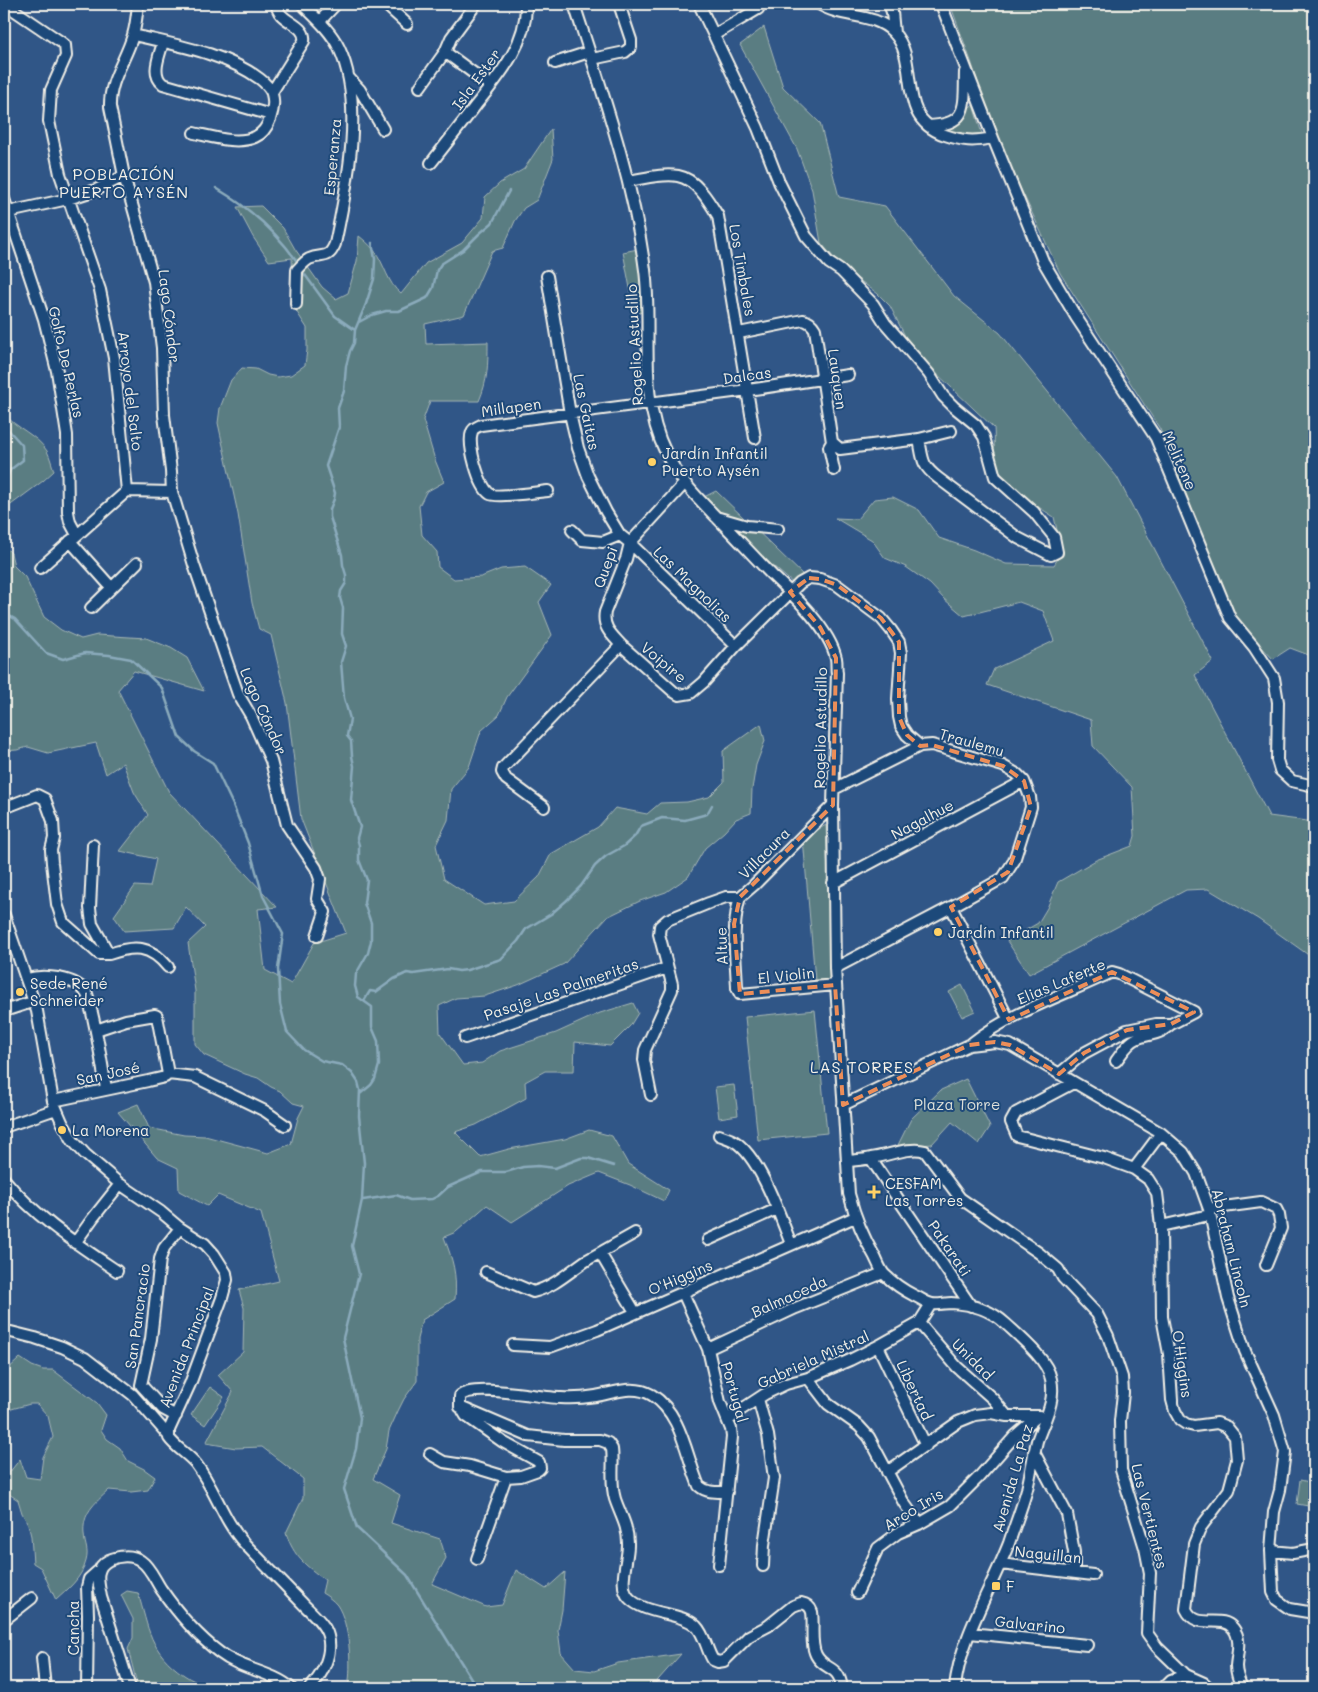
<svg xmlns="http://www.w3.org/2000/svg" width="1318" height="1692" font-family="Mali,sans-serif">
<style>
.green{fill:#5a7d82;stroke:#a7b7b5}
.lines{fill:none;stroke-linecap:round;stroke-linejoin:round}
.stream{stroke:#8babbc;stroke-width:2.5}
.minor-casing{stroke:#f4f1e8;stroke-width:14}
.minor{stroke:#1f4a7a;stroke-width:10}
.marked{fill:none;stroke:#ec8e59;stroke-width:4;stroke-dasharray:10 6;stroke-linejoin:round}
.poi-dot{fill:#ffd166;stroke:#1f4a7a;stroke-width:2}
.labels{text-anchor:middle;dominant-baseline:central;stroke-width:4;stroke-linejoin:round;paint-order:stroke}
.street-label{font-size:15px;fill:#f4f1e8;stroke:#1f4a7a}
.poi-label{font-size:15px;fill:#f4f1e8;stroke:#1f4a7a;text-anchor:start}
.park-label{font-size:15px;fill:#dde0d9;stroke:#1f4a7a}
.neighbourhood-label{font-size:16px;letter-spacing:1px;fill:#f4f1e8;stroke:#1f4a7a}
</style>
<rect width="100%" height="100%" fill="#305687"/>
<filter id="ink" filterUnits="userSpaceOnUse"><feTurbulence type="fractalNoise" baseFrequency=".02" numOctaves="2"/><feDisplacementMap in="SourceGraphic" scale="10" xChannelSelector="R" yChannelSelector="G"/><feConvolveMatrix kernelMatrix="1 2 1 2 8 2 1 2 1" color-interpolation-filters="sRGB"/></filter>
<g filter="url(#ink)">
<path class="green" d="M950 4H1314V657L1290 648 1273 659 1235 618 1160 429 1060 273 993 129 971 61Z
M764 27 783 87 820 123 839 197 885 206 954 296 1000 333 1117 477 1213 661 1195 675 1269 816 1314 822V959L1258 919 1208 889 1186 890 1029 974 1007 941 1038 923 1047 908 1058 882 1096 860 1132 846 1135 836 1132 787 1093 746 1091 720 987 685 994 669 1054 641 1043 611 1019 602 964 616 944 599 930 584 906 567 885 558 872 540 835 518 857 519 874 499 893 497 919 510 939 538 974 550 1006 564 1054 565 1062 552 1054 517C1033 503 1001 487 996 460 993 450 995 439 994 428L912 350 890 306 878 294 842 267 821 243 812 190 797 149 740 45Z
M973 105 982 134C969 138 959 137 948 128L963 121 969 107Z
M551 129 553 159 537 200 524 208 515 221 503 248 492 251 464 315 425 324 426 344 488 342C488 365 488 380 479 401H430L423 420 435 460 444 482 426 492 419 506 422 535 437 552 438 567 454 579 481 577 501 569 525 567 551 585 539 602 552 635 507 697 499 715 481 731 469 767 451 789 448 820 436 845 444 879 484 905 514 901 539 877 551 854 598 827 615 808 647 814 660 803 687 802 709 797 724 782 723 751 761 724 765 741 756 765 752 789 751 813 736 819 724 832 705 848 688 877 666 892 640 901 607 917 564 964 518 985 485 996 456 998 439 1006 440 1033 463 1065 482 1063 500 1051 556 1033 600 1013 633 1003 638 1013 630 1026 610 1046 575 1042 574 1071H545L525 1082 526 1098 476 1125 455 1132 480 1157 509 1149 565 1139 589 1130 612 1136 628 1164 669 1190 664 1201 630 1185 599 1173 568 1186 512 1222 487 1205 456 1232 444 1237C453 1261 457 1273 455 1299L422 1320 417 1339V1381L404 1399 398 1411 389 1431 386 1449 373 1479 400 1495 391 1523 440 1539 446 1558 432 1584 486 1607 502 1605 516 1570 546 1589 565 1572 562 1610 558 1630 561 1653 575 1669 594 1671 618 1663 681 1654 651 1688H348C352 1666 350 1624 337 1605 333 1600 327 1596 322 1593L325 1580C305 1565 294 1557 286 1533L303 1498V1479L262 1447 236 1448 206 1443 233 1392 218 1375 243 1352 244 1308 239 1290 279 1281 261 1213 218 1195 207 1206 179 1191 178 1168 157 1158 118 1112 138 1104 149 1128 184 1135 205 1136 268 1153 291 1144 298 1118 304 1106 293 1103 280 1091 271 1087 258 1078 245 1074 204 1055 195 1044V991L188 943 205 927 186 907 174 928 124 931 114 916 135 886 150 887 156 859 120 851 148 815 134 792 123 763 106 774 96 743 48 753 28 747 17 750 4 751V546L11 553 14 566 25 577 44 617 61 630 81 639 97 635 146 638 171 648 187 658 204 691 134 671 118 690 169 792 277 907 258 909 265 970 291 984 314 943 346 933 301 819 287 703 271 635 259 629 252 603 238 514 218 423 220 408 231 380 242 368 256 369 268 375 278 377 291 375 305 365 307 350V328L293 306 292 258 269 261 253 237 237 207 261 206 283 228 295 249 322 287 336 299 348 293 357 261 359 236C364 240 370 245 374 250 385 264 387 283 401 294L426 263 462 243 483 218 485 197 500 183 524 169Z
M638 249 646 311 635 314 623 252Z
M4 414C16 428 37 435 47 451 50 457 52 465 54 471L43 481 4 510Z
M716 491 805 577 795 585 748 544 704 497Z
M826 825 832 980H815L803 838Z
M962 985 975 1011 962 1017 949 992Z
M815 1010 827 1133 758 1140 745 1017Z
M966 1079 990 1127 979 1144 952 1122 932 1144 897 1147 911 1119 941 1090Z
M734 1085 738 1115 719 1118 715 1087Z
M20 1358 32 1366 43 1370H53L97 1403 106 1415 101 1430 107 1439 120 1448 128 1461 144 1469 155 1477 148 1490 131 1492 109 1490C94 1504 82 1513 84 1535 85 1546 89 1550 86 1561 82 1578 67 1590 56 1600L41 1568 33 1563 31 1536 28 1524 22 1513 18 1500 6 1492 9 1473 20 1459 26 1477 40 1479 43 1457 53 1437 48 1416 37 1404H30L4 1411V1373Z
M210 1387 224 1397 205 1425 191 1415Z
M1300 1480 1314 1483V1507L1297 1504Z
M127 1591 138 1593C149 1629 149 1651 184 1675 191 1680 200 1683 208 1688H138L128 1649 133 1638V1619L121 1595Z"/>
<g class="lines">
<path class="stream" d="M216 188C248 207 277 232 298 263
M303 272 335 316 355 330
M359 322 372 315 386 311H399L427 298 433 288 437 270 441 264 463 250 479 234 492 223 509 191
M4 425 22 445 23 460 10 470 4 486
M4 613 15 619 46 653 63 659 85 653 109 655 131 659 162 688 179 737 194 751 213 763 233 805 248 843 263 896 283 934 278 969 280 1004 287 1032 304 1050 322 1061 342 1065 352 1073 358 1082 360 1090 359 1116 364 1163 362 1200 352 1246 359 1274 343 1338 360 1418 356 1449 344 1489 357 1528 407 1575 477 1688
M364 1001 370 991 376 992 394 979 407 973 413 974 448 969 459 971 467 970 501 959 518 941 526 929 551 914 566 901 581 886 595 866 606 856 624 846 635 836 641 826 662 818 685 820 707 814 712 805
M360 1094 371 1085 375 1079 379 1065 378 1041 372 1027V1007L358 997 355 986 356 974 368 953 371 941V923L364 903 367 880 359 860V845L357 838 360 827 351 800 354 766 352 756 351 741 347 736 350 719 344 698 341 662 346 646 342 634 343 608 340 598 341 591 346 583V575L343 565 342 555 330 517V509L334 499 335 493 326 466 339 427 338 408 344 391 346 366 350 351 354 343 355 330 366 304 374 279 375 259 372 243
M363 1200 396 1195 410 1200 432 1199 438 1196 448 1187 482 1172H506L523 1167 538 1166 555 1168 581 1158H588L614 1166"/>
<defs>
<path id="minor" d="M5 4 61 42 65 45 66 56 51 90 49 121 60 174 100 290 114 358 127 491
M138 4C137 14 136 25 133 35 126 60 109 80 110 107L124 176 154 282 162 348 164 415 171 471 172 492 194 565 228 665 238 694 251 716 271 761 287 825 316 868 320 879 317 899 325 912 317 936
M385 4 407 24
M574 4C602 91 633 179 645 270 653 332 637 395 666 453 680 482 700 500 722 523 739 540 755 558 772 575 794 596 829 628 836 658 837 663 836 668 837 673L833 805 835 968 849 1194C855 1217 863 1237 875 1257 878 1263 880 1269 884 1274 893 1283 903 1290 915 1296 920 1298 926 1303 932 1304 938 1305 945 1303 951 1303 972 1304 990 1309 1006 1324 1021 1338 1047 1359 1051 1379 1056 1402 1044 1420 1037 1441 1033 1457 1031 1473 1027 1489 1022 1507 1015 1525 1009 1543 992 1587 959 1641 955 1688
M699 4 758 128 779 182 806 236 829 263 841 271 873 304 885 323 929 374 943 396 954 407 976 425 984 437 995 477 1034 512 1054 537 1057 552 1051 555 1018 538 938 478C921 465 923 459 919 439
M819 4C842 19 874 12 893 32 922 62 893 117 945 135 963 141 973 142 993 138
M889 4 892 12 894 33
M941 4 993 138 1043 261 1076 317 1156 438 1230 618 1254 647 1274 678 1278 702 1277 760 1280 770 1292 781 1314 786
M320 21 336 4
M134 35C175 45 225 53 260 79 264 82 271 89 272 94 276 108 269 131 255 137 237 145 213 137 194 133
M714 35 758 9 757 4
M163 42C160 55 150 74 163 84L271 115
M445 52 491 86
M592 59 625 52 631 47V40L619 4
M555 63 589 52
M349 78 360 90 383 129
M420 87 445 52 451 38 476 4
M272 92 304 41C307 23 276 22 277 4
M928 126C969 125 964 106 965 72
M431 163C446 144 461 125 476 105 499 76 527 44 526 4
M628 181C643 179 662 173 678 176 696 179 709 201 718 216L755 438
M4 199 44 319 57 371 67 435 68 512 70 522 77 535
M4 213 68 199 96 190 124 176
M547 276 570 414 578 448 588 476 606 512 620 535 630 543 736 646
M296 304 297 270C301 266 304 262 309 259 322 253 328 261 335 244 347 187 365 103 339 48 331 31 315 17 302 4
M739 333 803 320C809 321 812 324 815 329L832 442
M832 442 840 449 919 439 951 431
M832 442 829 447 834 470
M127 491 172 492
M548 491C538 492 496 498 490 494 479 487 467 444 472 432 473 428 477 427 481 425L748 390 848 375
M716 517 747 526 778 529
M572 530 582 540 603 542 620 535
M70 541 111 587
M40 568 127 491
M91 608 137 563
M621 645C612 635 602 627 605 612L626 559 630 543 684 484
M834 789 920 746 932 745 1003 766 1017 774 1024 781 1030 797 1031 807 1014 861 1003 878 951 907 835 968
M544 807 506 779 502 772 503 768 621 645 674 692 679 695 691 693 704 682 736 646 800 583 809 578 820 579 837 585 881 618 891 630 899 642 901 653 898 699 899 717 901 726 907 735 920 746
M4 808 37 795 45 799 53 821 54 838 51 850 52 863 57 904 63 922 99 954H109L92 924 90 908 93 845
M833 883 1024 781
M740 897C731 926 736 958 737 988L740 994 835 985
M951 907 1009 1020
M4 915 37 1011 53 1101 62 1122 73 1141 85 1154 120 1184 161 1212 180 1228 205 1244 214 1254 226 1273 227 1280 222 1298 190 1384 169 1430V1438C176 1448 188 1454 196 1464 215 1489 223 1520 244 1543 264 1564 285 1585 305 1606 313 1614 325 1624 328 1636 333 1655 322 1675 310 1688
M109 954C134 945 150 945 168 967
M27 979C43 974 77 977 87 994 89 1000 90 1007 92 1013 98 1038 102 1064 106 1089
M4 1011 32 1002
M96 1030 126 1020 155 1015 157 1016 168 1074 195 1077 265 1111 285 1125
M465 1038 667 968
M972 1043C1011 1012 1067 994 1112 972L1119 974 1194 1012
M1116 1061C1122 1053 1128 1042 1138 1038 1154 1032 1156 1037 1171 1024
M1059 1074 1084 1053 1127 1030 1156 1024H1171L1194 1012
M1073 1083 1016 1113 1011 1122 1017 1136 1104 1158 1134 1169 1148 1179 1157 1193 1161 1226 1162 1317 1169 1354 1172 1400 1175 1411 1180 1420 1186 1424 1194 1426 1217 1423 1227 1427 1235 1437 1237 1460 1229 1490 1201 1527 1194 1544 1186 1609C1197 1632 1220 1613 1233 1628 1242 1639 1237 1654 1236 1666 1236 1673 1239 1681 1242 1688
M651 1095 644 1060 645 1050 672 990V984L659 934 660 926 667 920 709 903 726 897H740L754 885 833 805
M53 1101 148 1081 165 1077 168 1074
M843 1105 969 1045 995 1042 1010 1045 1161 1133 1183 1152 1196 1173 1209 1209 1228 1298 1245 1351 1274 1415 1285 1452 1280 1490 1274 1512 1271 1551 1273 1592 1277 1600 1290 1609 1314 1613
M4 1127 56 1109
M719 1135C724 1137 729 1138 734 1141 760 1157 780 1216 791 1244
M871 1159 971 1306
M848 1161C856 1160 864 1160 871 1158 887 1156 910 1146 925 1151L960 1198 1039 1253 1058 1269 1063 1278 1097 1314 1108 1336 1122 1377 1123 1393 1120 1421 1121 1470 1145 1548 1150 1573 1147 1633 1157 1647 1186 1675 1204 1683 1209 1688
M1134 1169 1161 1133
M4 1179C35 1217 77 1244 117 1271
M1209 1209 1261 1202 1276 1209 1279 1215 1281 1228 1266 1265
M1161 1226 1209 1215
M708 1240 777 1209
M75 1243 93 1218 120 1184
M600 1253 635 1312
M486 1272 533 1292C554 1287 570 1271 587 1260 603 1251 619 1242 635 1233
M683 1293 708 1349 720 1402 731 1429 732 1437 719 1565
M919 1323 957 1367 993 1399 1007 1416
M4 1332H11L35 1338 62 1347 85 1358 133 1395 168 1435
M513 1345 550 1347 597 1330 855 1217
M878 1346 926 1446
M708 1349 796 1308 883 1273
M808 1378 828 1404 859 1426 869 1437 904 1503 919 1524
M758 1399 768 1435 774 1478 764 1545 763 1566
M176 1416 163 1409 141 1385 151 1339 160 1259 164 1248 180 1228
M728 1421 736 1413 765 1394 786 1384 808 1378 850 1360 878 1346 919 1323 931 1304
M1034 1452 1067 1514 1074 1552V1572
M430 1454 444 1462 470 1466 506 1477 521 1476 538 1470 540 1468 539 1462 503 1442 466 1416 463 1411
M887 1472 958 1422 975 1415 991 1413 1007 1416H1039
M727 1492C716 1492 707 1493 699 1486 686 1456 682 1414 652 1395 634 1384 614 1393 596 1396 584 1398 573 1399 561 1398 541 1398 473 1383 460 1396V1407L528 1436 564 1440H600L608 1443 612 1449C614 1465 610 1483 615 1499 620 1514 628 1526 628 1543 629 1558 617 1586 629 1598 645 1615 681 1612 696 1626 705 1635 706 1649 713 1660L718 1662 724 1661 749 1636 768 1626 793 1606 801 1603C807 1604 810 1606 812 1612 814 1625 810 1643 816 1655 824 1671 839 1664 842 1688
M1271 1551 1293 1553 1314 1549
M477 1559 506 1477
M1000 1564 1093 1575
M857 1593 878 1548 898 1533 919 1524 950 1506 979 1477 1015 1436 1038 1416
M4 1620 32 1598
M970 1633 1087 1645
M42 1658 45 1688
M87 1688 88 1615 87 1587 89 1579 98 1571
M130 1688 101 1597C99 1584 93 1568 109 1560 118 1556 132 1554 141 1561 150 1567 155 1580 161 1589 177 1612 197 1636 220 1653 242 1670 271 1671 291 1688
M1163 1688 1171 1680 1186 1675"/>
</defs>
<use href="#minor" class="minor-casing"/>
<use href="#minor" class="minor"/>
</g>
</g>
<path class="marked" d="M809 578 820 579 837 585 881 618 899 642V717L907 735 920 746 932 745 1003 766 1024 781 1031 807 1008 872 951 907 1009 1020 1112 972 1194 1012 1171 1024 1127 1030 1084 1053 1059 1074 1010 1045 995 1042 969 1045 843 1105 835 985 740 994 734 924 740 897 833 805 836 658 820 627 790 592Z"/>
<g class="poi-dot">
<circle cx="652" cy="462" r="5"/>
<circle cx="938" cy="932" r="5"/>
<circle cx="20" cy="992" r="5"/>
<circle cx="62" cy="1130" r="5"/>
<path d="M871.5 1184.5h5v5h5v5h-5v5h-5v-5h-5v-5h5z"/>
<rect x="991" y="1581" width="10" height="10" rx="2.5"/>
</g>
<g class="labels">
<g class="street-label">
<text transform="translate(476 79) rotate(-54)">Isla Ester</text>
<text transform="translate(332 157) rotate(-85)">Esperanza</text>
<text transform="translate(743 270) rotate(80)">Los Timbales</text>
<text transform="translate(170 316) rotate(83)">Lago Cóndor</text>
<text transform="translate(634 345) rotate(-93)">Rogelio Astudillo</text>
<text transform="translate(67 362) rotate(77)">Golfo De Perlas</text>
<text transform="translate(747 375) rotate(-8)">Dalcas</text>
<text transform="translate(838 379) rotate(82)">Lauquen</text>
<text transform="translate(131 391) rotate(83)">Arroyo del Salto</text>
<text transform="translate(511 407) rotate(-8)">Millapen</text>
<text transform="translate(587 412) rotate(78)">Las Gaitas</text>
<text transform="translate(1180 460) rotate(66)">Melitene</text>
<text transform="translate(605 567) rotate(-70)">Quepi</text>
<text transform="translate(693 584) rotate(44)">Las Magnolias</text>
<text transform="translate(664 662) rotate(40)">Voipire</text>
<text transform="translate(264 711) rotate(66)">Lago Cóndor</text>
<text transform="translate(820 728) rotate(-89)">Rogelio Astudillo</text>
<text transform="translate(972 742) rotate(16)">Traulemu</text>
<text transform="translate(922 819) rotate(-28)">Nagalhue</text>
<text transform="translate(764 853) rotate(-45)">Villacura</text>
<text transform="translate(721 946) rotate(-92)">Altue</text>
<text transform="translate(786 975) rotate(-6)">El Violin</text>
<text transform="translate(1061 981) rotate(-23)">Elias Laferte</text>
<text transform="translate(561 989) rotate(-19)">Pasaje Las Palmeritas</text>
<text transform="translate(108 1073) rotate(-12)">San José</text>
<text transform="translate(950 1248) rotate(56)">Pakarati</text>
<text transform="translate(1232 1248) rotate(76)">Abraham Lincoln</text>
<text transform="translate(680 1277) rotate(-23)">O'Higgins</text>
<text transform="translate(789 1296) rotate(-24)">Balmaceda</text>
<text transform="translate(137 1316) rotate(-82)">San Pancracio</text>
<text transform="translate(186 1347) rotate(-69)">Avenida Principal</text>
<text transform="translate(813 1359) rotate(-24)">Gabriela Mistral</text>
<text transform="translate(973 1359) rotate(45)">Unidad</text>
<text transform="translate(1183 1364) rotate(82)">O'Higgins</text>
<text transform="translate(915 1390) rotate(65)">Libertad</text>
<text transform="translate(735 1392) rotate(74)">Portugal</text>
<text transform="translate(1012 1478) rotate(-74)">Avenida La Paz</text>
<text transform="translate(913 1509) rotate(-31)">Arco Iris</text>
<text transform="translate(1150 1516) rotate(76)">Las Vertientes</text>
<text transform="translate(1048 1554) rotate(6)">Naguillan</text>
<text transform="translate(1030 1624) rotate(6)">Galvarino</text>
<text transform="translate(73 1628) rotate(-90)">Cancha</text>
</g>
<g class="poi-label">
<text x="662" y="453">Jardín Infantil<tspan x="662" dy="17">Puerto Aysén</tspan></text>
<text x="948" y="932">Jardín Infantil</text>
<text x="30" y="983">Sede René<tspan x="30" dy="17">Schneider</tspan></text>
<text x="72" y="1130">La Morena</text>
<text x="885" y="1183">CESFAM<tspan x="885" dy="17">Las Torres</tspan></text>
<text x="1006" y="1586">F</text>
</g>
<g class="park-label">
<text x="957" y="1104">Plaza Torre</text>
</g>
<g class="neighbourhood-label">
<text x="124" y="173">POBLACIÓN<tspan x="124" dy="18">PUERTO AYSÉN</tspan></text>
<text x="862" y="1066">LAS TORRES</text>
</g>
</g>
<rect width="1318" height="1692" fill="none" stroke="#1f4a7a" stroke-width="20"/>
<rect x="10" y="10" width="1298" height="1672" fill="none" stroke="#f4f1e8" stroke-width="2" filter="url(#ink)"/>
</svg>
